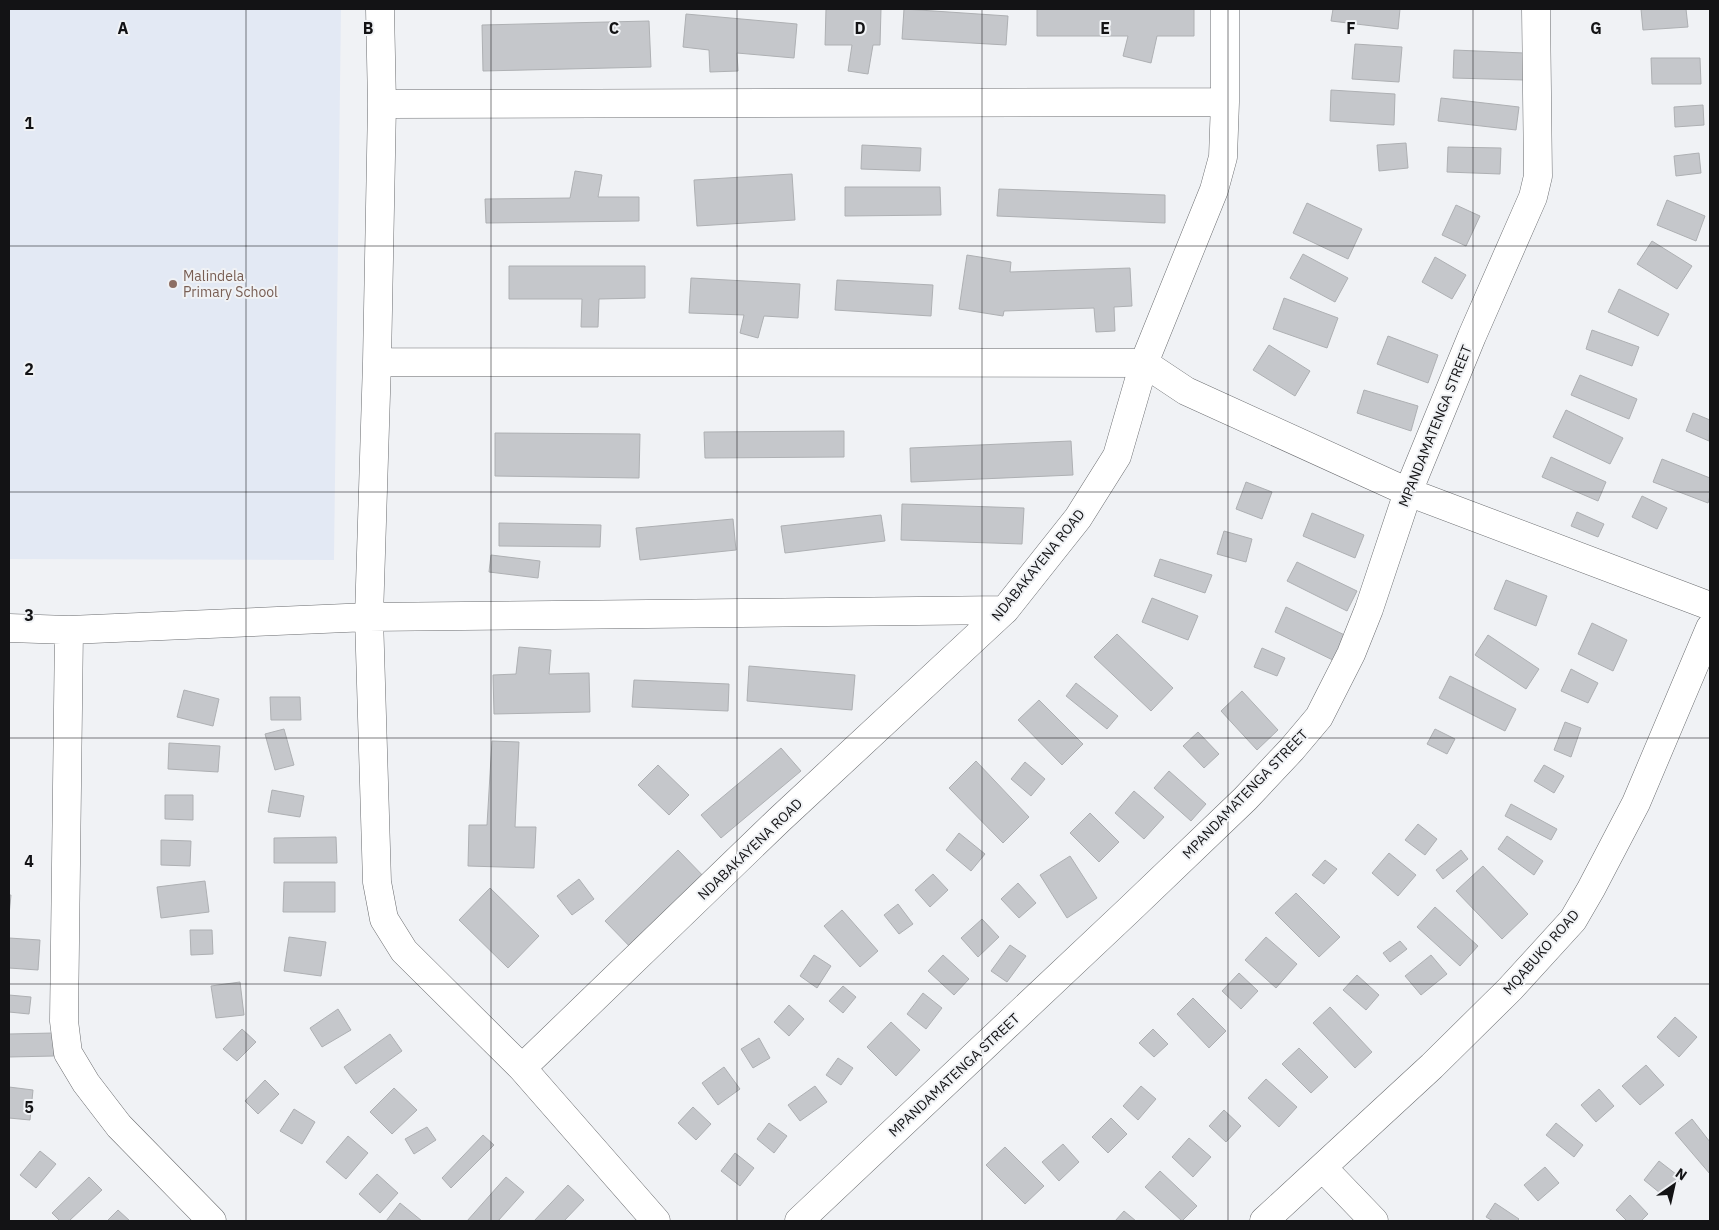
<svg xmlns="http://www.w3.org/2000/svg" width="1719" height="1230" font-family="'IBM Plex Sans',sans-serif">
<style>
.built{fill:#e3e9f4}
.building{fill:#c5c7cb;stroke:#aeb0b3}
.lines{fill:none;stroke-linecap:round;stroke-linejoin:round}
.minor-casing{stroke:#6b6d70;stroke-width:29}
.minor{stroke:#fff;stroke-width:28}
.grid{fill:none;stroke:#131315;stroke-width:1;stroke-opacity:0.55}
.education-dot{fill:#8d6e63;stroke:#f0f2f5;stroke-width:2}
.labels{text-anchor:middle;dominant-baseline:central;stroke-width:4;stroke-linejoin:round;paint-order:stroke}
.education-label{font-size:14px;fill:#785e54;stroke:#f0f2f5;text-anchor:start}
.street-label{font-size:14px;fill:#131315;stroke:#f0f2f5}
.grid-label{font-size:16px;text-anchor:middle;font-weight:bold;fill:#131315;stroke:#f0f2f5;stroke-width:4;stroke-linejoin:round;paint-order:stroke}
</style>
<rect width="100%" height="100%" fill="#f0f2f5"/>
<path class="built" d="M9 9H341L334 560 9 559Z"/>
<path class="building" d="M826 9H881L880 45H873L868 74 848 71 852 45H825Z
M904 9 1008 16 1006 45 902 39Z
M1037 9H1194V36H1157L1151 63 1123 56 1128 36H1037Z
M1333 9H1400L1398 29 1331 21Z
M1641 9H1686L1688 27 1643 30Z
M686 14 797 24 794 58 737 53 738 71 710 72 709 50 683 47Z
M649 21 651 67 483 71 482 25Z
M1355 44 1402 47 1399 82 1352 79Z
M1454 50 1524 53V80L1453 78Z
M1651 58H1700L1701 84H1652Z
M1331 90 1395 94 1394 125 1330 121Z
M1441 98 1519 107 1516 130 1438 121Z
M1703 105 1704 125 1675 127 1674 107Z
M1406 143 1408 168 1379 171 1377 145Z
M862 145 921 148 920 171 861 169Z
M1448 147 1501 148 1500 174 1447 172Z
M1699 153 1701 173 1676 176 1674 156Z
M575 171 602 175 598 197H639V221L486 223 485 199 570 198Z
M792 174 795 220 697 226 694 180Z
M845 187H940L941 215 845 216Z
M999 189 1165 195V223L997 216Z
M1667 200 1705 216 1696 241 1657 225Z
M1307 203 1362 229 1348 259 1293 233Z
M1456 205 1480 216 1466 246 1442 235Z
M1652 241 1692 266 1677 289 1637 264Z
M1303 254 1348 278 1335 302 1290 278Z
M967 255 1011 262 1010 272 1130 268 1132 306 1114 307 1115 331 1096 332 1094 308 1004 311 1003 316 959 309Z
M1435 257 1466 275 1452 299 1422 282Z
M509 266H645V298L599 299 598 327H581L582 299H509Z
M691 278 800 284 798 318 764 316 758 338 740 333 744 315 689 313Z
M837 280 933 285 931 316 835 310Z
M1619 289 1669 314 1658 336 1608 312Z
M1284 298 1338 318 1327 348 1273 329Z
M1592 330 1639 347 1632 366 1586 349Z
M1388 336 1438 355 1428 383 1377 364Z
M1269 345 1310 371 1295 396 1253 370Z
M1580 375 1637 399 1629 419 1571 395Z
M1364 390 1418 406 1411 431 1357 413Z
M1566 410 1623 438 1610 464 1553 437Z
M1693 413 1710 420 1709 441 1686 431Z
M844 431V457L705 458 704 432Z
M495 433 640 434 639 478 495 476Z
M1071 441 1073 475 911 482 910 448Z
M1551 457 1606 482 1598 501 1542 477Z
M1662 459 1710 478V496L1708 503 1653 482Z
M1246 482 1272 492 1262 519 1236 509Z
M1642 496 1667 508 1657 529 1632 517Z
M902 504 1024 508 1022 544 901 540Z
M1577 512 1604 524 1598 537 1571 526Z
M1312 513 1364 535 1355 558 1303 536Z
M881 515 885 541 785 553 781 526Z
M733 519 736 550 640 560 636 528Z
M499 523 601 525 600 547 499 546Z
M1224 531 1252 539 1246 562 1217 554Z
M491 555 540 561 538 578 489 572Z
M1160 559 1212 575 1205 593 1154 576Z
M1297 562 1357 591 1347 611 1287 581Z
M1506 580 1547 596 1536 626 1494 609Z
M1152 598 1198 616 1188 640 1142 622Z
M1286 607 1353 639 1341 664 1275 632Z
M1592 623 1627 640 1613 671 1578 654Z
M1117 634 1173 688 1151 711 1094 657Z
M1488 635 1539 669 1526 689 1475 655Z
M519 647 551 650 549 674 589 673 590 712 494 714 493 675 516 674Z
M1262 648 1285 658 1277 676 1254 667Z
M749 666 855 675 852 710 747 701Z
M1571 669 1598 683 1588 703 1561 691Z
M1450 676 1516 709 1505 731 1439 698Z
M634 680 729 684 728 711 632 707Z
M1076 683 1118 716 1107 729 1066 696Z
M184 690 219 699 213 726 177 717Z
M1242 691 1278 730 1257 750 1221 711Z
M270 697H300L301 720H271Z
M1039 700 1083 744 1062 765 1018 720Z
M1565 722 1581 728 1571 757 1554 750Z
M284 729 294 765 275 770 265 734Z
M1435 729 1455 739 1447 754 1427 744Z
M1198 732 1219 754 1204 768 1183 746Z
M492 741 519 742 515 827H536L534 868 468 866 469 825H487Z
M169 743 220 746 218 772 168 769Z
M781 748 801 771 721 838 701 815Z
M976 761 1029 817 1003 843 949 788Z
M1025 762 1045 779 1031 796 1011 779Z
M658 765 689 795 669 815 638 785Z
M1544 765 1564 776 1554 793 1534 781Z
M1169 771 1206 804 1191 821 1154 788Z
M272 790 304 796 300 817 268 812Z
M1134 791 1164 817 1144 839 1115 813Z
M165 795H193V820L165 819Z
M1511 804 1557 829 1551 840 1505 816Z
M1090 813 1119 842 1099 862 1070 833Z
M1418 824 1437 839 1425 855 1405 840Z
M959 833 985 854 971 871 946 850Z
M1507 836 1543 861 1534 875 1498 849Z
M336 837 337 863H274V838Z
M161 840 191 841 190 866 161 865Z
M678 850 709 882 636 953 605 921Z
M1461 850 1468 859 1443 879 1436 870Z
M1389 853 1416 875 1398 896 1372 873Z
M1070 856 1097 898 1067 918 1040 875Z
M1325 860 1337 869 1324 884 1312 875Z
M1483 866 1528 914 1502 939 1456 891Z
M933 874 948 890 930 907 915 890Z
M579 879 594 899 572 915 557 896Z
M205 881 209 912 161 918 157 887Z
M284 882H335V912H283Z
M1018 883 1036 903 1019 918 1001 899Z
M490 888 539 936 508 968 459 920Z
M1296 893 1340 937 1319 957 1275 913Z
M9 895H11L9 915Z
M898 904 913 924 899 934 884 915Z
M1435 907 1478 946 1460 966 1417 927Z
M842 910 878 951 860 967 824 926Z
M982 919 999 937 978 957 961 938Z
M190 930H212L213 954 191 955Z
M289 937 326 942 321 976 284 971Z
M1266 937 1297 964 1276 988 1245 960Z
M9 938 40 940 38 970 9 968Z
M1400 941 1407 949 1390 962 1383 953Z
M1010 945 1026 956 1007 982 991 971Z
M814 955 831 966 817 988 800 976Z
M943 955 969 979 954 995 928 971Z
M1431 955 1447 974 1421 995 1405 976Z
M1239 973 1258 991 1241 1009 1222 991Z
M1357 975 1379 995 1366 1010 1343 990Z
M240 982 244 1015 216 1018 211 986Z
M843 986 856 997 843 1013 829 1001Z
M923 993 942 1008 926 1029 907 1014Z
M9 995 31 997 29 1014 9 1012Z
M1193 998 1226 1031 1209 1048 1177 1014Z
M789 1005 804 1019 789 1036 774 1022Z
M1330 1007 1372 1052 1355 1068 1313 1023Z
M338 1009 351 1030 322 1047 310 1028Z
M1675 1017 1697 1037 1679 1057 1657 1037Z
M891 1022 920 1050 896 1076 867 1047Z
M242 1029 256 1042 237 1061 223 1049Z
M1153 1029 1168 1044 1154 1057 1139 1043Z
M53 1033 54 1056 9 1057V1034Z
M390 1034 402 1051 356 1084 344 1067Z
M759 1038 770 1058 753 1068 741 1049Z
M1299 1048 1328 1077 1311 1093 1282 1064Z
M838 1058 853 1068 841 1085 826 1075Z
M1646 1065 1664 1085 1640 1105 1622 1086Z
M724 1067 740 1089 718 1105 702 1083Z
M1266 1079 1297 1107 1279 1127 1248 1098Z
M265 1080 279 1094 258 1114 245 1101Z
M815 1086 827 1102 800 1121 788 1105Z
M1141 1086 1156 1099 1138 1120 1123 1106Z
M9 1087 33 1090 30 1120 9 1118Z
M394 1088 417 1110 392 1134 370 1112Z
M1599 1089 1614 1106 1596 1122 1581 1105Z
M693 1107 711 1124 696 1140 678 1123Z
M294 1109 315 1122 302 1144 280 1131Z
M1224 1110 1241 1126 1226 1142 1209 1126Z
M1111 1118 1127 1134 1108 1153 1092 1137Z
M1692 1119 1710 1142V1174L1675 1133Z
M769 1123 787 1136 774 1153 757 1139Z
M1556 1123 1583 1145 1574 1157 1546 1135Z
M427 1127 436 1140 414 1154 405 1139Z
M483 1135 494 1145 451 1188 442 1178Z
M348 1136 368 1153 346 1179 326 1162Z
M1189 1138 1211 1157 1193 1177 1172 1157Z
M1063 1144 1079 1162 1059 1181 1042 1162Z
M1005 1147 1044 1186 1025 1204 986 1165Z
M40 1151 56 1164 36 1188 20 1175Z
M735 1153 754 1168 740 1186 721 1171Z
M1659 1161 1681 1178 1665 1197 1644 1180Z
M1545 1167 1559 1183 1538 1201 1524 1185Z
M1160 1171 1197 1206 1182 1221 1145 1187Z
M377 1174 398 1193 380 1213 359 1194Z
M89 1177 102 1190 69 1221H60L52 1213Z
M506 1177 524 1192 498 1221H467Z
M568 1185 584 1200 564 1221H534Z
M1630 1195 1648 1214 1641 1221H1627L1616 1210Z
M400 1203 422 1221H386Z
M1495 1203 1519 1219 1517 1221H1493L1486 1217Z
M118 1210 130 1221H107Z
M1124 1211 1136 1221H1115Z"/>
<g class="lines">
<defs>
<path id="minor" d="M380 9 382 104 377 362 369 617 377 882 384 919 404 951 522 1068 656 1221
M382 104 1225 102
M377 362 1144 363 1186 391 1408 492 1710 606
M9 628 69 630 369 617 1005 610
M69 630 64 1021 68 1053 86 1083 119 1126 212 1221
M522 1068 779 820 1005 610 1078 518 1117 456 1144 363 1214 190 1223 157 1225 102V9
M1323 1168 1374 1221
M799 1221 1129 910 1245 799 1292 749 1319 717 1351 654 1369 609 1408 492 1472 336 1533 197 1538 176 1536 9
M1264 1221 1432 1066 1510 989 1573 920 1591 889 1636 803 1710 628"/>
</defs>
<use href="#minor" class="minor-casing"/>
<use href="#minor" class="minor"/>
</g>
<path class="grid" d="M246 9V1221M491 9V1221M737 9V1221M982 9V1221M1228 9V1221M1473 9V1221M9 246H1710M9 492H1710M9 738H1710M9 984H1710"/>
<circle class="education-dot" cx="173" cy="284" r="5"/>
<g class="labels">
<g class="education-label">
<text x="183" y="276">Malindela<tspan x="183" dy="16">Primary School</tspan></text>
</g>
<g class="street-label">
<text transform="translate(1435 426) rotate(-68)">MPANDAMATENGA STREET</text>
<text transform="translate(1038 565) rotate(-51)">NDABAKAYENA ROAD</text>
<text transform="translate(1245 794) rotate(-46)">MPANDAMATENGA STREET</text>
<text transform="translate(750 849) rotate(-44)">NDABAKAYENA ROAD</text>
<text transform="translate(1541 952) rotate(-49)">MQABUKO ROAD</text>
<text transform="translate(954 1075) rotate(-43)">MPANDAMATENGA STREET</text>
</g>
</g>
<g class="grid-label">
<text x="123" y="34">A</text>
<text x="368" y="34">B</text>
<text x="614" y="34">C</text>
<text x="860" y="34">D</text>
<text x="1105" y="34">E</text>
<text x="1351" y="34">F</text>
<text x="1596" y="34">G</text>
<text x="29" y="129">1</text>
<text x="29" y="375">2</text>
<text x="29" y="621">3</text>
<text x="29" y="867">4</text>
<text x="29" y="1113">5</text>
</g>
<rect width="1719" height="1230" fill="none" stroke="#131315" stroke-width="20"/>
<g transform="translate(1674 1185) rotate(34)" stroke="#f0f2f5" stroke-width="4" paint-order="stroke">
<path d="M0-4L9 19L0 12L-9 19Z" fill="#131315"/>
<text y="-8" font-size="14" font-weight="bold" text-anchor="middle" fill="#131315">N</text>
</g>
</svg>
